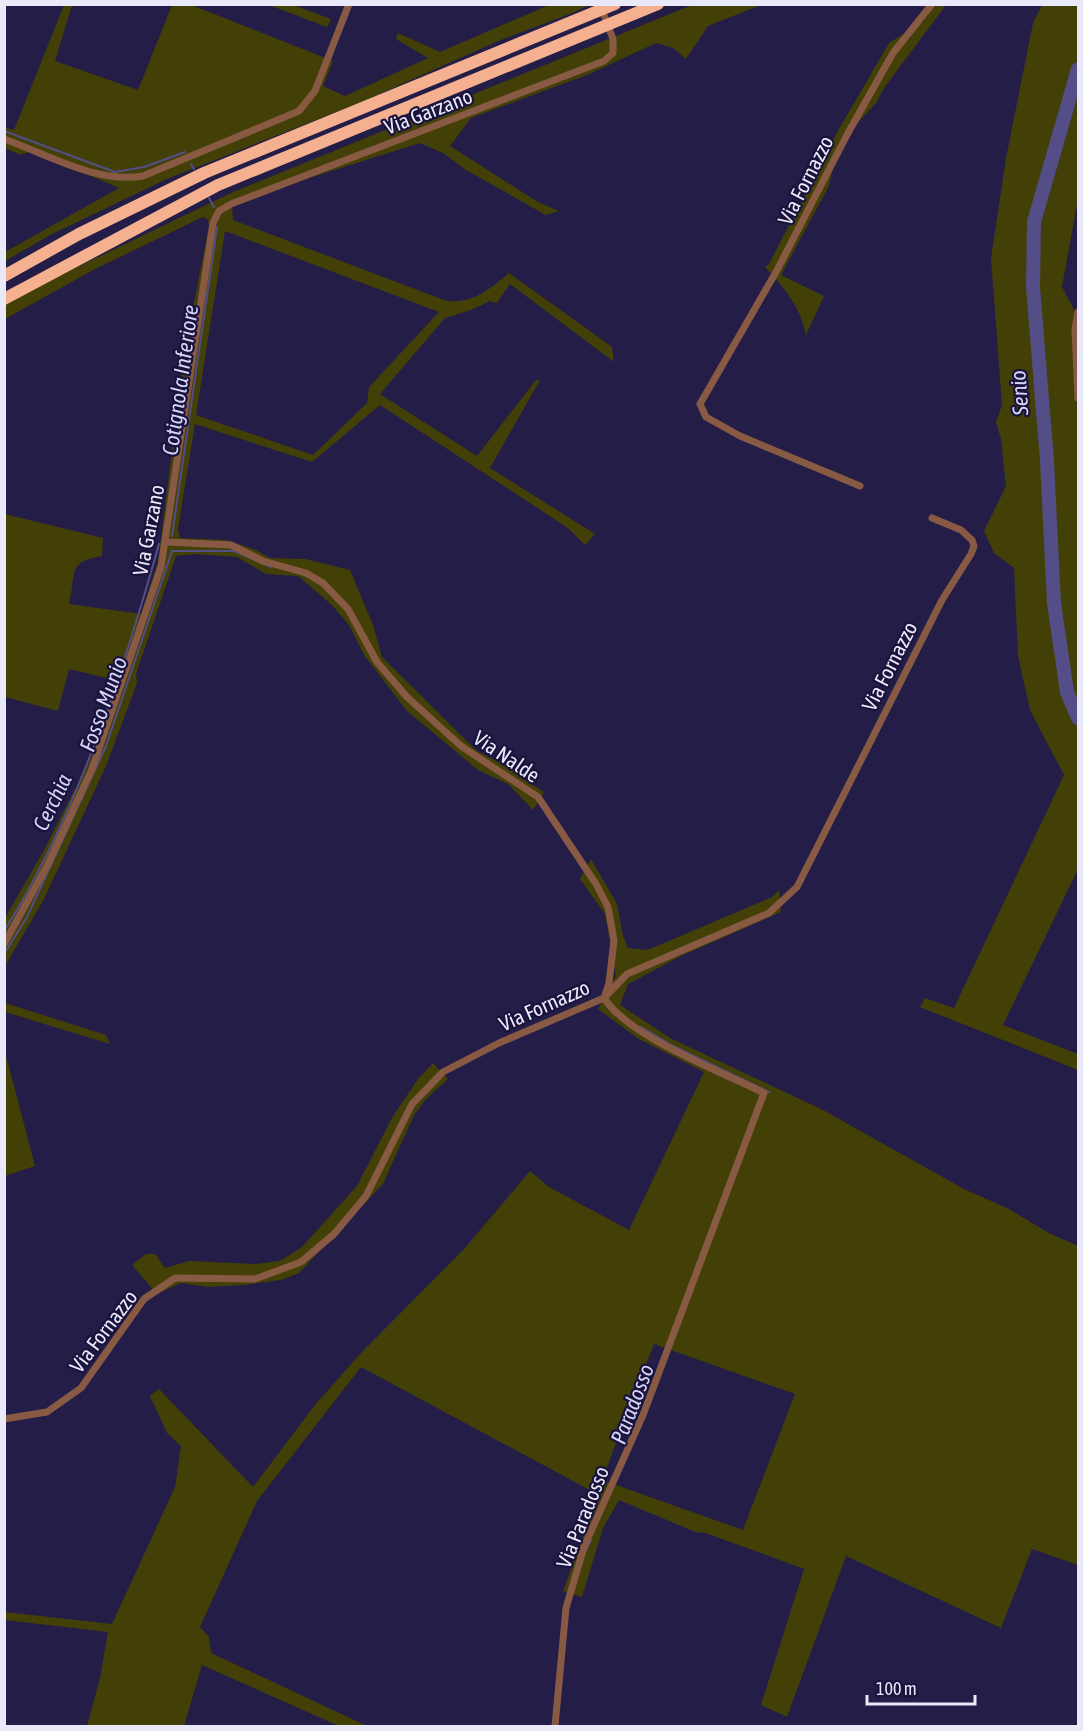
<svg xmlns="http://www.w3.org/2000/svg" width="1083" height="1731" font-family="'Asap Condensed',sans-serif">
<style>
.green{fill:#434007;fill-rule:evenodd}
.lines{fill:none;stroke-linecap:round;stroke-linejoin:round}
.stream{stroke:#534d88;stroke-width:2}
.river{stroke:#534d88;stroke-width:14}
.minor{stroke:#885a44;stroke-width:7}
.motorway{stroke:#f5b08f;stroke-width:12}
.labels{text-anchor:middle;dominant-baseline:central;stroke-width:4.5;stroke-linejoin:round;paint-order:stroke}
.street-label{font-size:21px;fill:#eae9fa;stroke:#1a133c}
.water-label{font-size:22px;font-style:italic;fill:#d5d4f9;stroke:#1a133c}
</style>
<rect width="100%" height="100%" fill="#231d47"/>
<path class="green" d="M189 4 333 61 323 86 345 96 428 58 396 39 398 33 440 52 549 5H590L570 14 503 39 366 100 167 179 52 234 5 261V252L119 188 32 151 20 155 5 148 4 127 14 130 64 5H72L55 61 138 90 172 5Z
M269 5H293L331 19 327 27Z
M692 5H761L708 26 686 59 673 48 656 43 587 75 471 118 450 146 538 202 559 211 546 215 466 170 443 153 420 143 306 179 232 206 233 220 444 300C470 306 490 289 509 273L612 347 614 362 510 284 497 303 490 301 471 310 445 318 380 394 477 456 536 380H540L490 468 595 534 585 545 568 528 380 405 312 462 195 424 178 529 180 538 226 540 254 549 270 558 305 559 350 570 373 625 382 657 477 751 516 771 523 779 544 792 533 810 508 784 478 770 407 711 364 655 349 625 332 605 298 576 266 574 237 557 196 554 176 556 136 674 137 683 106 766 43 901 5 966V918L43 852 97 746 119 681 69 669 58 711 5 697V514L103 538 102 556C65 562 77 575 69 604L141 614 158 562 185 349 209 226 208 220 203 217 95 269 5 319V302L233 192ZM225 231 439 312 369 387 367 403 313 455 196 415Z
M931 5H946L884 88 876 103 838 144 829 186 781 275 824 296 806 335C800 306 784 287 765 267L769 264 839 129 889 43 924 21Z
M1042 5H1078V199L1062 287 1078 317V869L1003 1025 1078 1054V1070L920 1007 925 998 954 1008 1064 775 1030 710 1018 656 1014 568 994 553 984 531 1006 486 1001 439 996 422 1002 405 991 258 1006 158 1033 23Z
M591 859 617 904 623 936 628 948 646 950 662 944 772 897 779 890 781 912 681 956 628 984 620 1005 670 1038 823 1110 964 1189 1009 1209 1049 1233 1078 1246V1565L1032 1549 1001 1628 846 1556 787 1717 761 1705 804 1569 703 1532 698 1533 619 1500 603 1528 582 1597 563 1591 599 1495 361 1367 257 1501 200 1627 209 1637 211 1653 367 1726H339L202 1665 184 1726H87L100 1678 108 1632 5 1620V1612L112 1624 175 1487 181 1446 167 1433 150 1396 159 1389 253 1487 315 1405 360 1354 464 1249 530 1171 549 1187 629 1230 704 1072 639 1039 598 1009 616 976 605 914 580 879ZM654 1344 795 1394 743 1530 602 1480Z
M5 1003 106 1035 110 1044 5 1012Z
M5 1052 35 1166 5 1176H4Z
M433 1063 448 1079 427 1098 414 1115 383 1184 299 1273 281 1280 243 1285 208 1287 181 1283 157 1294 132 1265 146 1254H155L165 1268 189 1261 255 1264 280 1261 302 1247 357 1186 393 1116 418 1079Z"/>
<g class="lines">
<path class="stream" d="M4 131 115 172 144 167 185 152
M191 164 194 169
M209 198 214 207
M172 536 217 227
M4 931C76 818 123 672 159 544
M4 954 27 917 106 746 172 551H234L271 567
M641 1027 673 1046 769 1092
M586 1551 591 1540"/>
<path class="river" d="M1078 69 1034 222 1033 287 1047 461 1054 603 1067 692 1078 718"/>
<path class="minor" d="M4 139C47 154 97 184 143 176L299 111 315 91 349 4
M1078 312 1075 329 1078 398
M860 486 740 436 706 417 700 404 776 272 848 133 893 53 932 4
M166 542 231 545 263 561 306 573 323 583 348 609 377 662 407 697 461 746 538 797 596 884 608 907 614 940 609 983 604 998C629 1037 720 1071 764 1093L643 1415 584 1547 566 1608 555 1726
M4 944 47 866 92 769 161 567 213 223 219 211 231 204 604 61 613 53V39L601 7
M4 1419 47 1412 81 1388 144 1299 175 1278 255 1279 301 1262 334 1234 366 1196 412 1104 443 1072 499 1043 604 998 627 974 769 913 797 887 942 600 971 554 974 546 972 540 961 530 932 518"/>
<path class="motorway" d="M4 276 79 234 204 173 615 4
M4 299 218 185 658 4"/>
</g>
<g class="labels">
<g class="street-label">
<text transform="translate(428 111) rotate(-21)">Via Garzano</text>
<text transform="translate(805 180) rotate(-63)">Via Fornazzo</text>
<text transform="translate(148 530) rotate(-79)">Via Garzano</text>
<text transform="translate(889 666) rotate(-63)">Via Fornazzo</text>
<text transform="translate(507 756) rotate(34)">Via Nalde</text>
<text transform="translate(544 1005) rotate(-24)">Via Fornazzo</text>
<text transform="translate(103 1331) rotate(-53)">Via Fornazzo</text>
<text transform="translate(582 1517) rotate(-68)">Via Paradosso</text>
</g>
<g class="water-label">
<text transform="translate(180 380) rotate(-82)">Cotignola Inferiore</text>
<text transform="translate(1019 393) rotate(-94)">Senio</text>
<text transform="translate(103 704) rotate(-70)">Fosso Munio</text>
<text transform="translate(52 802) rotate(-64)">Cerchia</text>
<text transform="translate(632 1404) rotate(-69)">Paradosso</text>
</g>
</g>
<rect width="1083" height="1731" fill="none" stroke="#eae9fa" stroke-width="12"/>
<path d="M867 1695v9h108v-9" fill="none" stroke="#eae9fa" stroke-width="3"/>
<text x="876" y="1695" font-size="18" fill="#eae9fa" stroke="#1a133c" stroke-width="4.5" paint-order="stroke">100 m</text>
</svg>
